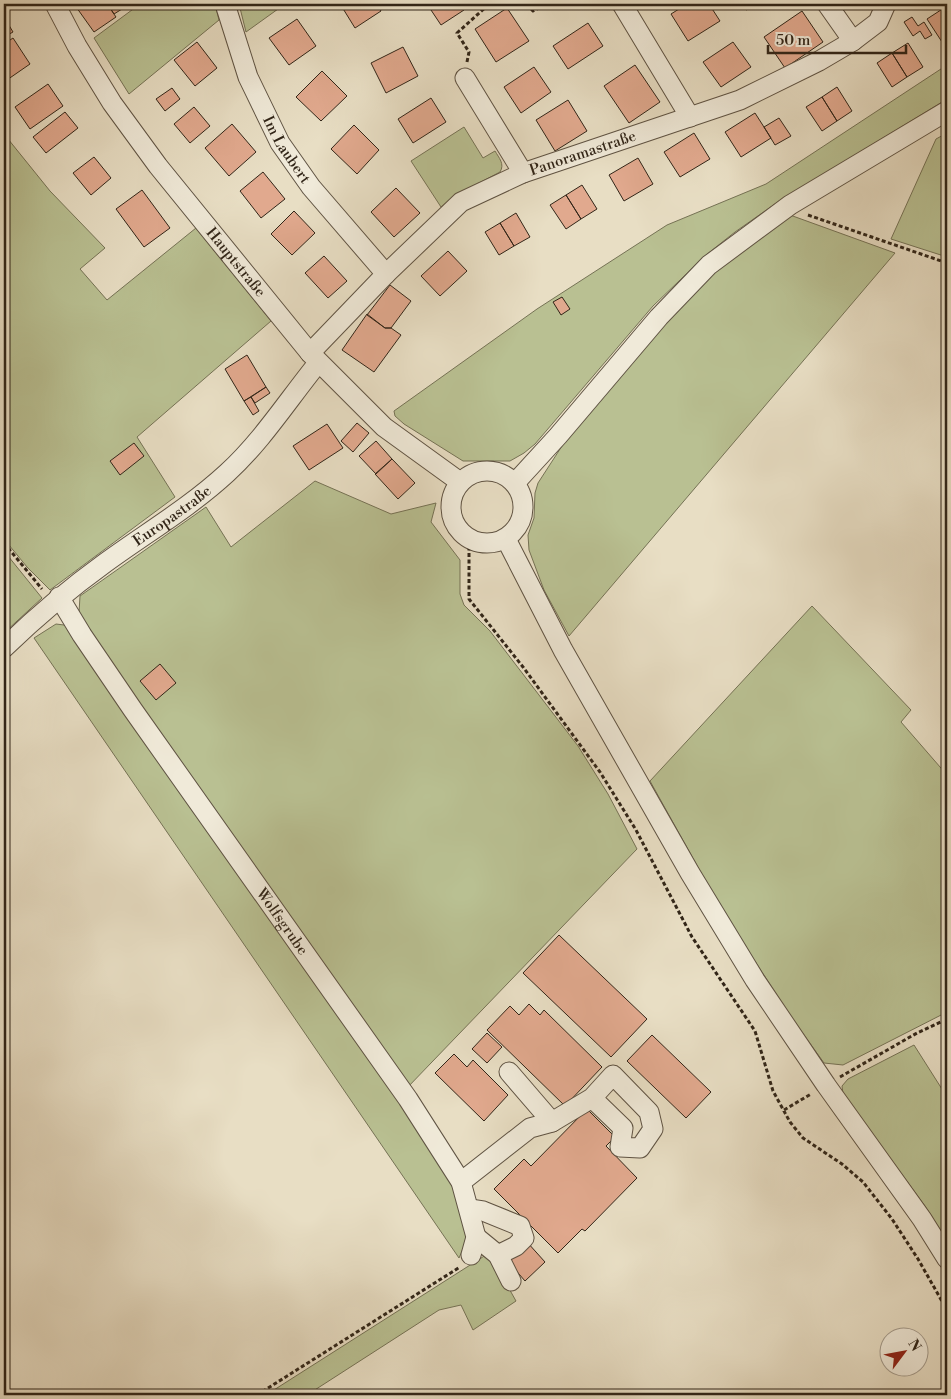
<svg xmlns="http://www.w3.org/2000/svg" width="951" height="1399" font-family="'Libre Bodoni',serif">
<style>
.green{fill:#b9c092;stroke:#757255}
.building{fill:#e1a98e;stroke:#312518}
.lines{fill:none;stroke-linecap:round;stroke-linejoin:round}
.minor-casing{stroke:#5f5343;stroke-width:21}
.path{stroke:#312518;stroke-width:3;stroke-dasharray:4 2.5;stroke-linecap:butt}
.minor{stroke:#f0ead9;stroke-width:19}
.labels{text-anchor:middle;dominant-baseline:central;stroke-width:4;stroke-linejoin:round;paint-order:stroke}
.street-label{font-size:15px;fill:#312518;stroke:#f0ead9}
</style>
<rect width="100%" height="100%" fill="#e8dec4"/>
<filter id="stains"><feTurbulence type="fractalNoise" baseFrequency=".004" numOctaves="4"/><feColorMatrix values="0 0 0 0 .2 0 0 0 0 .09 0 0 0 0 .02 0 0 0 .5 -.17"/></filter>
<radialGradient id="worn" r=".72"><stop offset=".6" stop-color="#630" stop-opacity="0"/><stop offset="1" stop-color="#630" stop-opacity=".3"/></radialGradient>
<path class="green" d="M140 4H215L219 20 129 94 94 38Z
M239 4H285L246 32Z
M947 65V99L775 204 735 232 706 255 653 306 535 444 524 453 510 461H463L404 424 395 416 394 411 401 406 537 309 667 225 766 184Z
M464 127 483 158 495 151C499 158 505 164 500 172L458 194 441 207 411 161Z
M947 133V257L891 239 936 139Z
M4 134 50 191 105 248 80 269 107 300 196 228 271 321 137 437 175 497 50 590 27 567 4 539Z
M790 215 895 253 569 636 544 590 529 550 528 535 534 518 535 493 538 483 562 446 633 358 710 274Z
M315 481 391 514 436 503 431 522 460 560V594L464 605 490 631 578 746 608 794 637 849 406 1089 118 678 79 613 80 596 206 507 231 547Z
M4 551 42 598 4 633Z
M812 606 911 710 901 722 947 775V1012L843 1065 824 1063 789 1014 720 907 650 781Z
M56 624 64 625 72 631 401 1094 455 1186 468 1237 459 1258 34 638Z
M914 1045 947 1097V1241L925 1206 843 1094 842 1086 848 1079Z
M489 1253 516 1301 473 1330 461 1305 439 1310 307 1395H266Z"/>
<path class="building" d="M74 4H107L116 17 94 32Z
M108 4H130L114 14Z
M347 4H377L381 11 355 28 342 7Z
M384 4H395L387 9Z
M427 4H460L464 10 441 25Z
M687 4H709L720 21 688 41 671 14Z
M743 4H758L746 10Z
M947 6V39L942 42 927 19Z
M507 8 529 41 496 62 475 29Z
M802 11 823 42 785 68 764 37Z
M4 17 13 32 4 37Z
M912 17 918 26 924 22 932 35 925 39 920 31 913 36 904 22Z
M297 19 316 46 289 65 269 38Z
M588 23 603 46 568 69 553 46Z
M13 38 30 64 4 82V44Z
M197 42 217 68 195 86 174 60Z
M733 42 751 67 721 87 703 62Z
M908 43 923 67 907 77 892 53Z
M403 47 418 76 386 93 371 63Z
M892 53 907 77 892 87 877 63Z
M635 65 660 102 629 123 604 86Z
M534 67 551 92 521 113 504 87Z
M322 71 347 96 321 121 296 97Z
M48 84 63 106 30 129 15 107Z
M837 87 852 111 837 121 822 97Z
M172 88 180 99 165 111 156 99Z
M822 97 837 121 822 131 806 107Z
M431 98 446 122 413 143 398 119Z
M568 100 587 131 555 151 536 120Z
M194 107 210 126 190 143 174 124Z
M65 112 78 128 46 153 33 137Z
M755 113 771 138 741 157 725 132Z
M779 118 791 136 775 145 764 127Z
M232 124 256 152 229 176 205 148Z
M354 125 379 150 357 174 331 149Z
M694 133 710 159 680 177 664 152Z
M94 157 111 178 91 195 73 173Z
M638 158 653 184 624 201 609 175Z
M263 172 285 199 261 218 240 191Z
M582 185 597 209 581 219 566 195Z
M396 188 420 213 394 237 371 212Z
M142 190 170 228 144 247 116 209Z
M566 195 581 219 566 229 550 205Z
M294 211 315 233 292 255 271 234Z
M516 213 530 237 514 246 500 223Z
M500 223 514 246 499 255 485 232Z
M448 251 467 271 440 296 421 276Z
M324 256 347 281 328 298 305 273Z
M390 285 411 301 391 328H385L367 315Z
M562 297 570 309 561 315 553 302Z
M367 314 385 328H391L401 335 374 372 342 350Z
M247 355 266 387 244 401 225 369Z
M266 387 270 393 255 403 251 397Z
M251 397 259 411 253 415 244 401Z
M357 423 369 433 353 452 341 441Z
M327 424 343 448 309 470 293 446Z
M376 441 392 459 376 474 359 456Z
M134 443 144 456 120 475 110 461Z
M392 459 415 483 398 499 375 474Z
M160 664 176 683 156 700 140 681Z
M559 935 647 1019 611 1057 523 973Z
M529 1004 540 1015 544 1010 602 1067 565 1106 487 1030 510 1006 519 1015Z
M487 1033 502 1047 487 1063 472 1049Z
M652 1035 711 1092 686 1118 627 1061Z
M454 1054 467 1067 473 1060 508 1095 484 1121 435 1073Z
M587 1109 615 1137 606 1146 637 1178 585 1231 582 1229 558 1253 494 1189 524 1159 531 1166Z
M527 1242 545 1262 525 1281 507 1260Z"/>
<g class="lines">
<defs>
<g id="minor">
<path id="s1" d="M55 4 77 46 112 103 158 166 310 353 384 427 460 482"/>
<path id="s2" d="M225 4 248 77 280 143 311 187 386 274"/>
<path d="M622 4 690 117"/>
<path d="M827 4 853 41"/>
<path d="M465 78 523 173"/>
<path id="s3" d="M310 353 386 274 461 202 523 173 740 100 819 61 853 41 878 22 886 4"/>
<circle cx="487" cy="507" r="36"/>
<path d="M515 483 558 436 659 317 709 265 790 205 947 111"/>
<path d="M506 539 563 650 690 873 755 980 826 1085 922 1219 947 1259"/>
<path id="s4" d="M59 597 82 635 133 710 408 1099 461 1182 476 1237 471 1255"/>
<path id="s5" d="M4 648C36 617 69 589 105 563 146 533 189 508 227 473 262 441 288 400 318 363"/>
<path d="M509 1072 552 1122"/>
<path d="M461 1182 530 1128 552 1122 592 1098 623 1128 620 1147 640 1148 653 1129 649 1112 613 1075 592 1098"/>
<path d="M470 1209 483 1211 520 1226 524 1238 516 1246 498 1255"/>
<path d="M476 1237 498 1255 511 1281"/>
</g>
</defs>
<use href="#minor" class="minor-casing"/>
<path class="path" d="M527 4 533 11 546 4
M467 62 469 52 457 33 487 6 495 4
M808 215 947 263
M469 540V599L523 667 600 772 636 830 692 937 755 1031 773 1091 790 1122 803 1138 842 1164 863 1182 892 1219 918 1259 947 1310
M4 543 42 589
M840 1077 917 1033 947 1019
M784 1110 811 1094
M257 1395 460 1267"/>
<use href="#minor" class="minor"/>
</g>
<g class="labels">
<g class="street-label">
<text stroke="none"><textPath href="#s2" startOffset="159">Im Laubert</textPath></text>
<text stroke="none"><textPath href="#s3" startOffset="345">Panoramastraße</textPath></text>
<text stroke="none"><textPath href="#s1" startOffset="316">Hauptstraße</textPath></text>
<text stroke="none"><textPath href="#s5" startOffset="214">Europastraße</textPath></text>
<text stroke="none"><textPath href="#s4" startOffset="394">Wolfsgrube</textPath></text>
</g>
</g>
<rect width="951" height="1399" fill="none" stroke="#e8dec4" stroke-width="20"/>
<rect x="5" y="5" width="941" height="1389" fill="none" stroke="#312518" stroke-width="2.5"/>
<rect x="10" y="10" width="931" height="1379" fill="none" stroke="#312518"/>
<g transform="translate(904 1352) rotate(58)"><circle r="24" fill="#f0ead9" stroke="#a49b8c"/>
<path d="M0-4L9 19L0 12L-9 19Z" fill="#8f2418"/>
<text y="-8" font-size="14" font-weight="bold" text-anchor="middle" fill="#312518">N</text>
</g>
<path d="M768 45v8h138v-8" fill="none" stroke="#312518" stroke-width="2.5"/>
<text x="776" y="45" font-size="15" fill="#312518" stroke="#f0ead9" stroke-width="4" paint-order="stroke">50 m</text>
<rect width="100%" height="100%" filter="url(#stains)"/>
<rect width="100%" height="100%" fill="url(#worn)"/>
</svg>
